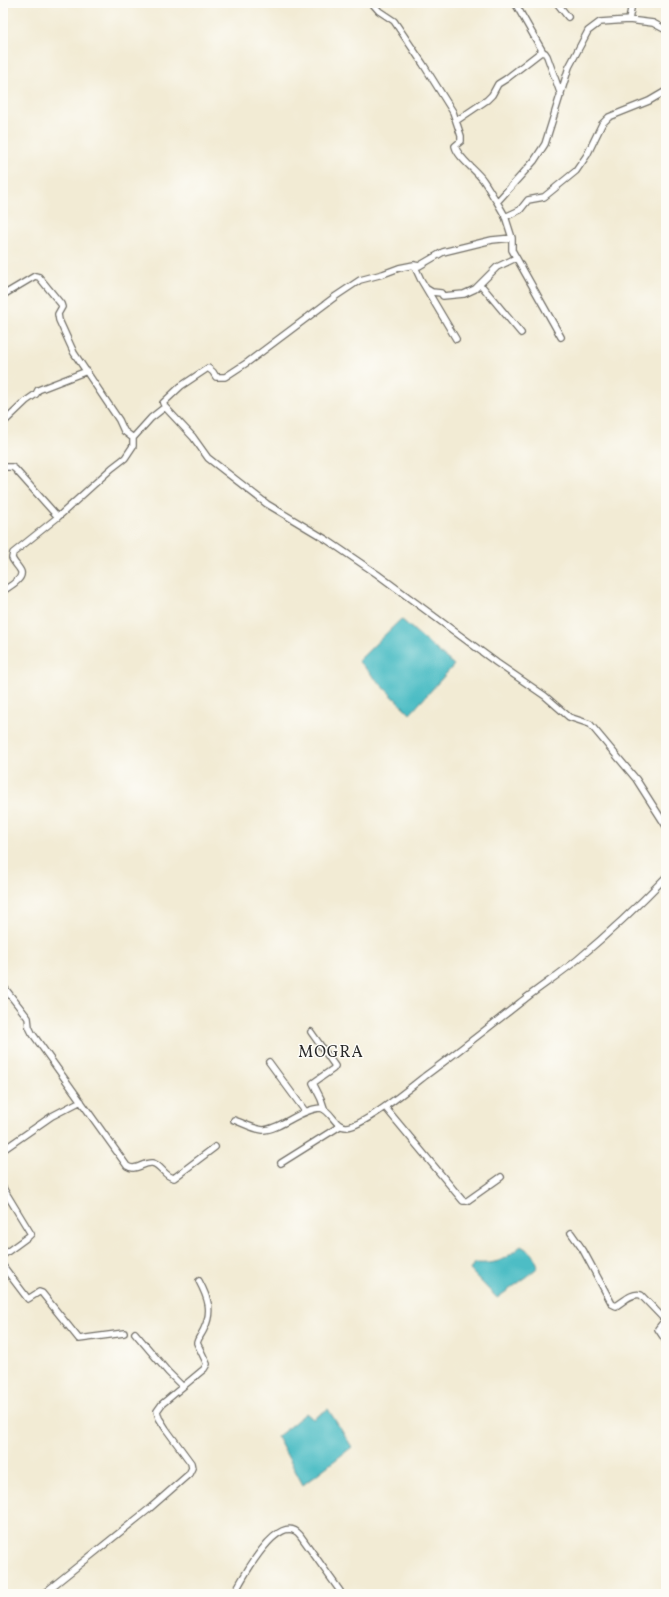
<svg xmlns="http://www.w3.org/2000/svg" width="669" height="1597" font-family="Vollkorn,serif">
<style>
.water{fill:#4ebdc5;stroke:#3c7478}
.lines{fill:none;stroke-linecap:round;stroke-linejoin:round}
.street-casing{stroke:#716e66;stroke-width:8}
.street{stroke:#fff;stroke-width:5.5}
.labels{text-anchor:middle;dominant-baseline:central;stroke-width:3;stroke-linejoin:round;paint-order:stroke}
.quarter-label{font-size:16px;letter-spacing:1px;fill:#2b2b2b;stroke:#fdfcf7}
</style>
<rect width="100%" height="100%" fill="#fdfcf7"/>
<filter id="ink" filterUnits="userSpaceOnUse"><feTurbulence type="fractalNoise" baseFrequency=".025" numOctaves="2"/><feDisplacementMap in="SourceGraphic" scale="8" xChannelSelector="R" yChannelSelector="G"/><feConvolveMatrix kernelMatrix="1 2 1 2 8 2 1 2 1" color-interpolation-filters="sRGB"/></filter>
<filter id="wash" filterUnits="userSpaceOnUse"><feTurbulence type="fractalNoise" baseFrequency=".012" numOctaves="4" result="noise"/><feDisplacementMap in="SourceGraphic" scale="16" xChannelSelector="R" yChannelSelector="G"/><feGaussianBlur stdDeviation="0.9" result="paint"/><feColorMatrix in="noise" values="0 0 0 0 0 0 0 0 0 0 0 0 0 0 0 0 0 1.4 0 .05"/><feComposite in="paint" operator="in"/></filter>
<g filter="url(#wash)">
<rect width="100%" height="100%" fill="#f2ebd4"/>
<path class="water" d="M401 619 454 665 410 714 358 661Z
M521 1246C530 1251 536 1257 538 1267L528 1276 497 1298 470 1270 474 1263C499 1264 502 1261 521 1246Z
M328 1409 352 1447 303 1485 277 1437 306 1413 313 1419Z"/>
</g>
<g filter="url(#ink)">
<g class="lines">
<defs>
<path id="street" d="M372 3 379 11 394 21 423 64 453 112 461 136V141L455 146C458 158 475 169 483 180 488 187 492 195 497 202
M515 3 543 52
M557 3 568 17
M629 20 632 3
M456 121 487 100 492 95 498 84 506 79 541 52 545 53 547 56 561 95
M505 217 520 210 528 200 544 197 576 171 587 155 602 124 609 117 649 101 666 91
M512 238V250L561 337
M414 265 421 280 456 339
M481 285 521 333
M427 289 432 292 441 293 443 296 464 294 475 289 497 267 516 258
M3 295 35 276 39 277 61 304 62 307 58 314 59 320 74 353 119 420 124 431 133 438 151 418 165 407 163 403 181 386 208 368 213 372 216 377H225L248 362 336 296 360 280 383 274 399 268 414 265 419 266 443 252 492 240 512 238 505 216 497 202 534 161 545 144 569 67 588 31 600 22 629 20 653 23 666 30
M165 407 193 437 208 458 267 504 327 540 377 574 497 663 545 696 569 717 590 724 636 779 666 826
M3 423 26 401 36 394 38 390 87 371
M3 467H12L15 469 58 517
M3 591C8 587 23 580 21 572 20 568 14 563 12 558L13 553 58 517 112 468 125 458 133 446V438
M3 986 28 1018 29 1027 32 1033 127 1166C136 1172 143 1162 152 1163 161 1164 164 1177 174 1178L215 1147
M311 1032 335 1066 333 1069 313 1083 321 1099 324 1108
M269 1062 305 1111
M385 1107 463 1201H467L501 1177
M234 1120C243 1123 253 1129 263 1130 279 1130 301 1109 321 1108 332 1111 335 1128 347 1127 364 1126 410 1088 425 1076 459 1051 493 1024 526 998 543 985 561 973 577 960 608 934 638 906 666 877
M3 1150 52 1116 81 1101
M281 1163 340 1126
M3 1188 31 1234 29 1236 3 1255
M571 1233 583 1250 612 1304 616 1306C623 1302 632 1292 641 1295L665 1320 658 1329 666 1341
M3 1266 28 1299 39 1292 42 1293 79 1339 124 1333
M135 1333 168 1372 182 1386
M43 1594 149 1509 189 1474 192 1468 191 1463 166 1429 159 1418 157 1411 162 1404 204 1369 207 1364 197 1343C198 1338 202 1334 204 1329 213 1311 208 1298 199 1281
M234 1594C242 1579 279 1509 300 1535L340 1591"/>
</defs>
<use href="#street" class="street-casing"/>
<use href="#street" class="street"/>
</g>
</g>
<g class="labels">
<g class="quarter-label">
<text x="331" y="1053">MOGRA</text>
</g>
</g>
<rect width="669" height="1597" fill="none" stroke="#fdfcf7" stroke-width="16"/>
</svg>
